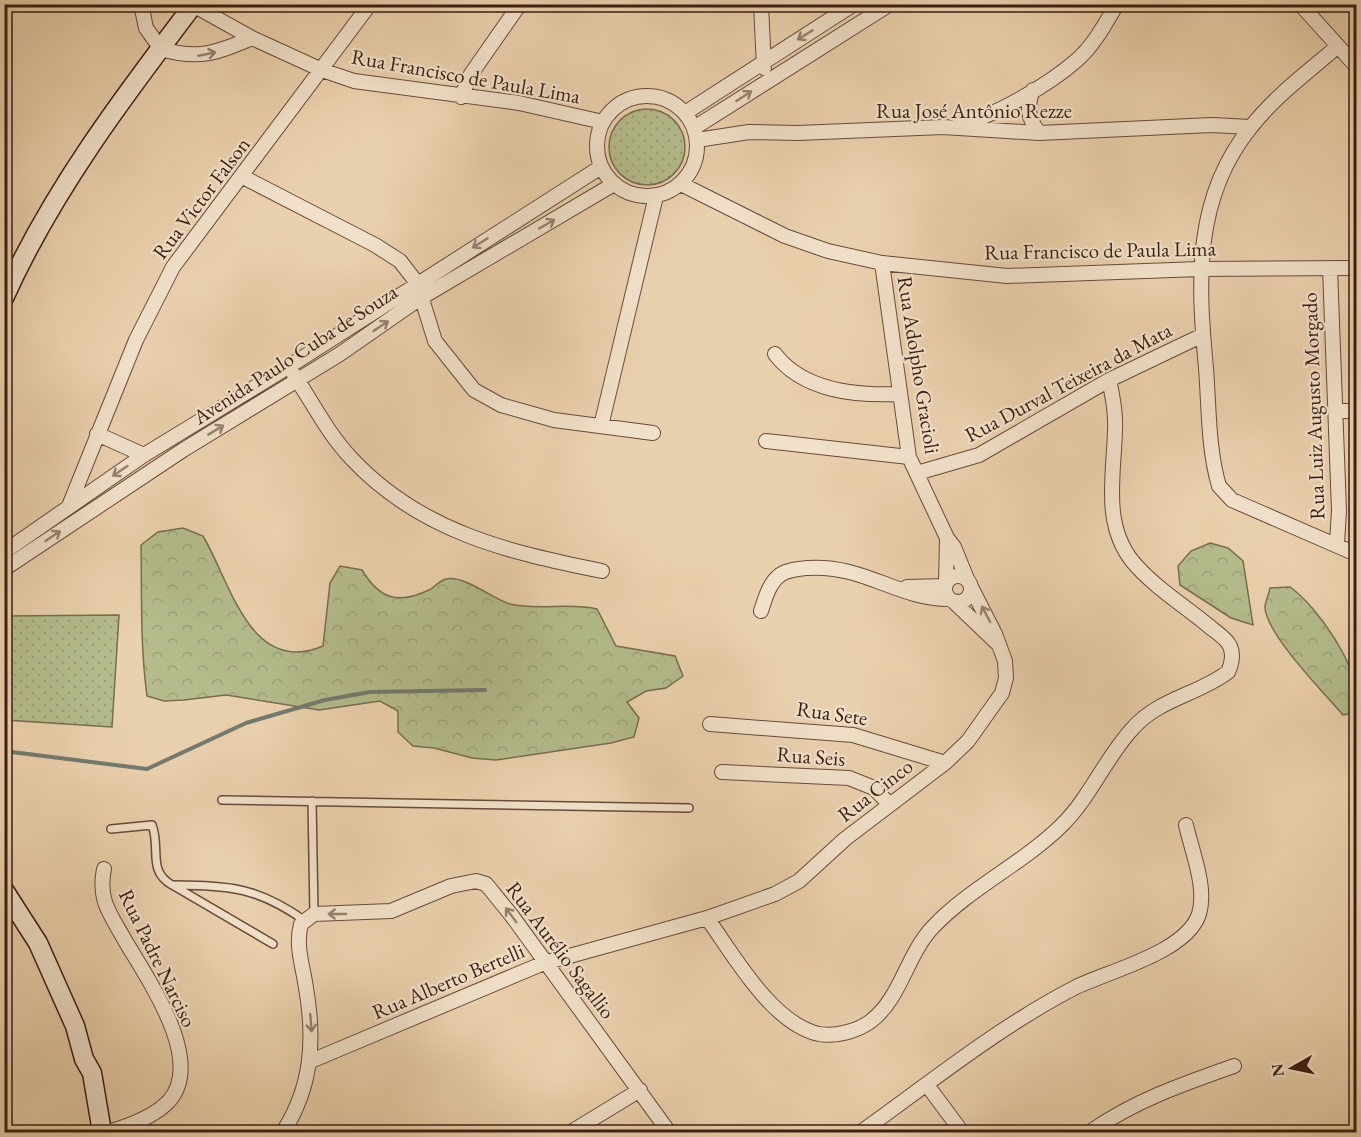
<svg xmlns="http://www.w3.org/2000/svg" width="1361" height="1137" font-family="'EB Garamond',serif">
<style>
.forest{fill:url(#forest-crowns);stroke:#786d50;stroke-width:1.5}
.park{fill:url(#park-dots);stroke:#786d50;stroke-width:1.5}
.lines{fill:none;stroke-linecap:round;stroke-linejoin:round}
.stream{stroke:#737a6f;stroke-width:4}
.lane-casing{stroke:#674b3a;stroke-width:10}
.street-casing{stroke:#674b3a;stroke-width:16}
.secondary-casing{stroke:#3b1e13;stroke-width:21}
.lane{stroke:#f1e1ca;stroke-width:7}
.street{stroke:#f1e1ca;stroke-width:14}
.secondary{stroke:#f1e1ca;stroke-width:18}
.oneway{stroke:#96806e}
.labels{text-anchor:middle;dominant-baseline:central;stroke-width:4.5;stroke-linejoin:round;paint-order:stroke}
.street-label{font-size:21px;fill:#3b1e13;stroke:#f1e1ca}
</style>
<defs>
<pattern id="forest-crowns" width="20" height="18" patternUnits="userSpaceOnUse" patternTransform="scale(1.5)"><rect width="20" height="18" fill="#b4bc8c"/><path d="M2 6a3 3 0 1 1 6 0M12 15a3 3 0 1 1 6 0" fill="none" stroke="#9ca178"/></pattern>
<pattern id="park-dots" width="8" height="8" patternUnits="userSpaceOnUse" patternTransform="scale(1.5)"><rect width="8" height="8" fill="#b4bc8c"/><path d="M2 2h.1M6 6h.1" fill="none" stroke="#9ca178" stroke-width="1.8" stroke-linecap="round"/></pattern>
</defs>
<rect width="100%" height="100%" fill="#ead1ad"/>
<filter id="stains"><feTurbulence type="fractalNoise" baseFrequency=".00333" numOctaves="4"/><feColorMatrix values="0 0 0 0 .2 0 0 0 0 .09 0 0 0 0 .02 0 0 0 .5 -.17"/></filter>
<radialGradient id="worn" r=".72"><stop offset=".6" stop-color="#630" stop-opacity="0"/><stop offset="1" stop-color="#630" stop-opacity=".3"/></radialGradient>
<path class="forest" d="M183 528 203 536C230 581 250 677 323 646L330 583 340 566 362 570C380 600 399 605 431 589 435 586 441 580 446 579 465 575 492 599 510 604 539 611 568 602 597 609L616 646 675 656 683 676 666 688 646 691 627 702 639 718 634 737 611 743 496 760 472 758 434 748 413 746 398 732V711L380 701 319 710 226 695 184 700 164 701 147 696C140 645 142 596 141 545L158 532Z
M1210 543 1228 548 1243 561 1253 625 1231 618 1180 585 1178 566 1191 551Z
M1290 587C1316 605 1361 668 1356 703 1355 707 1351 711 1348 714L1343 715C1325 694 1264 632 1265 606 1266 600 1269 594 1270 588Z"/>
<path class="park" d="M609 147a38 38 0 1 1 76 0a38 38 0 1 1-76 0Z
M119 615 112 727 5 720V616Z"/>
<g class="lines">
<path class="stream" d="M4 751 147 769 246 723 325 700 370 692 485 690"/>
<defs>
<path id="lane" d="M222 800 689 808
M312 801 314 914
M111 829 152 825C161 848 147 871 172 885 230 886 255 886 304 920
M174 886 273 944"/>
<path id="street" d="M141 4 146 28 161 49C199 60 216 53 252 38
M191 4 252 38 322 70 354 81 519 103 603 122
M761 4 764 68
M1300 4 1356 66
M1338 46C1308 72 1275 96 1251 127 1193 198 1198 283 1206 368 1209 406 1208 449 1219 486L1232 500 1356 554
M1033 90C1026 108 1028 118 1039 133
M597 146a50 50 0 1 1 100 0a50 50 0 1 1-100 0Z
M461 97 471 74 520 4
M685 113 854 4
M959 124C993 118 1051 83 1077 60 1094 45 1105 24 1117 4
M694 128 890 4
M697 140 749 132 798 133 943 127 1039 133 1212 125 1250 127
M243 177 375 245 400 261 417 283 435 341 474 390 501 405 554 420 653 433
M681 184 785 236 828 251 882 263 1007 276 1200 269 1356 268
M882 263 909 457 947 538 954 547 967 579
M1330 268 1339 511 1337 543
M775 354C803 391 855 396 900 394
M294 375C313 403 328 434 351 458 420 532 508 552 602 571
M1336 411H1356
M601 426 656 196
M97 434 144 455
M766 441 909 457
M917 473 979 455 1109 380 1203 335
M69 506 136 340 173 267 370 4
M4 552 144 455 288 367 601 167
M4 569 183 450 340 354 419 299 614 184
M945 589a13 13 0 1 1 26 0a13 13 0 1 1-26 0Z
M946 582 947 538
M907 587 945 586
M953 601 997 643
M761 611C765 599 769 583 780 575 787 570 798 569 807 568 864 564 897 599 949 599
M710 724 853 735 945 763
M722 772 849 778 874 788 889 804
M104 869C98 899 109 912 123 937 145 976 206 1059 169 1101 154 1117 129 1126 108 1132
M707 918C733 954 772 1024 819 1034 835 1037 858 1031 871 1021 901 998 907 954 933 927 971 887 1022 864 1061 826 1091 797 1106 756 1134 727 1159 699 1199 694 1228 672 1232 663 1234 655 1230 646 1226 638 1216 632 1210 627 1185 606 1154 587 1133 562 1102 524 1114 475 1115 430 1116 413 1113 397 1109 380
M311 1061 544 963 707 918 775 894 799 881 845 839 945 763 968 741 1002 693 1006 678 1005 661 995 634 971 587
M927 1085 962 1132
M283 1132C312 1087 315 1040 306 988 303 966 295 946 301 924L314 914 391 911 451 886 476 881 486 884 512 916 669 1132
M571 1132 640 1090
M861 1132C931 1082 1000 1026 1076 987 1109 971 1187 952 1199 914 1207 887 1192 852 1186 825
M1090 1132C1134 1101 1183 1084 1234 1066"/>
<path id="secondary" d="M4 298C52 191 124 96 194 4
M4 890 38 943 75 1026 84 1059 92 1073 102 1132"/>
</defs>
<use href="#lane" class="lane-casing"/>
<use href="#street" class="street-casing"/>
<use href="#secondary" class="secondary-casing"/>
<use href="#lane" class="lane"/>
<use href="#street" class="street"/>
<use href="#secondary" class="secondary"/>
</g>
<defs><path id="oneway-shaft" d="M-6 0H5M1.5-3L5.5 0L1.5 3" fill="none" stroke-width="1.6" stroke-linecap="round" stroke-linejoin="round" transform="scale(1.5)"/></defs>
<g class="oneway">
<use href="#oneway-shaft" transform="translate(805 35) rotate(148)"/>
<use href="#oneway-shaft" transform="translate(207 54) rotate(-11)"/>
<use href="#oneway-shaft" transform="translate(744 96) rotate(-33)"/>
<use href="#oneway-shaft" transform="translate(547 224) rotate(-30)"/>
<use href="#oneway-shaft" transform="translate(480 243) rotate(148)"/>
<use href="#oneway-shaft" transform="translate(381 326) rotate(-34)"/>
<use href="#oneway-shaft" transform="translate(216 430) rotate(-31)"/>
<use href="#oneway-shaft" transform="translate(120 471) rotate(146)"/>
<use href="#oneway-shaft" transform="translate(53 536) rotate(-34)"/>
<use href="#oneway-shaft" transform="translate(986 614) rotate(-118)"/>
<use href="#oneway-shaft" transform="translate(337 914) rotate(-180)"/>
<use href="#oneway-shaft" transform="translate(511 915) rotate(-127)"/>
<use href="#oneway-shaft" transform="translate(311 1023) rotate(85)"/>
</g>
<g class="labels">
<g class="street-label">
<text transform="translate(466 76) rotate(10)">Rua Francisco de Paula Lima</text>
<text x="974" y="110">Rua José Antônio Rezze</text>
<text transform="translate(201 198) rotate(-53)">Rua Victor Falson</text>
<text transform="translate(1100 250) rotate(-1)">Rua Francisco de Paula Lima</text>
<text transform="translate(295 354) rotate(-33)">Avenida Paulo Cuba de Souza</text>
<text transform="translate(919 365) rotate(81)">Rua Adolpho Gracioli</text>
<text transform="translate(1068 382) rotate(-28)">Rua Durval Teixeira da Mata</text>
<text transform="translate(1313 406) rotate(-92)">Rua Luiz Augusto Morgado</text>
<text transform="translate(832 713) rotate(8)">Rua Sete</text>
<text transform="translate(811 756) rotate(4)">Rua Seis</text>
<text transform="translate(875 790) rotate(-38)">Rua Cinco</text>
<text transform="translate(561 950) rotate(53)">Rua Aurélio Sagallio</text>
<text transform="translate(158 958) rotate(64)">Rua Padre Narciso</text>
<text transform="translate(448 981) rotate(-23)">Rua Alberto Bertelli</text>
</g>
</g>
<rect width="1361" height="1137" fill="none" stroke="#ead1ad" stroke-width="24"/>
<rect x="6" y="6" width="1349" height="1125" fill="none" stroke="#3b1e13" stroke-width="3"/>
<rect x="12" y="12" width="1337" height="1113" fill="none" stroke="#3b1e13" stroke-width="1.5"/>
<g transform="translate(1292 1068) rotate(261)" stroke="#f1e1ca" stroke-width="4.5" paint-order="stroke">
<path d="M0-4.5L10 22L0 15L-10 22Z" fill="#3b1e13"/>
<text y="-9" font-size="16" font-weight="bold" text-anchor="middle" fill="#3b1e13">N</text>
</g>
<rect width="100%" height="100%" filter="url(#stains)"/>
<rect width="100%" height="100%" fill="url(#worn)"/>
</svg>
